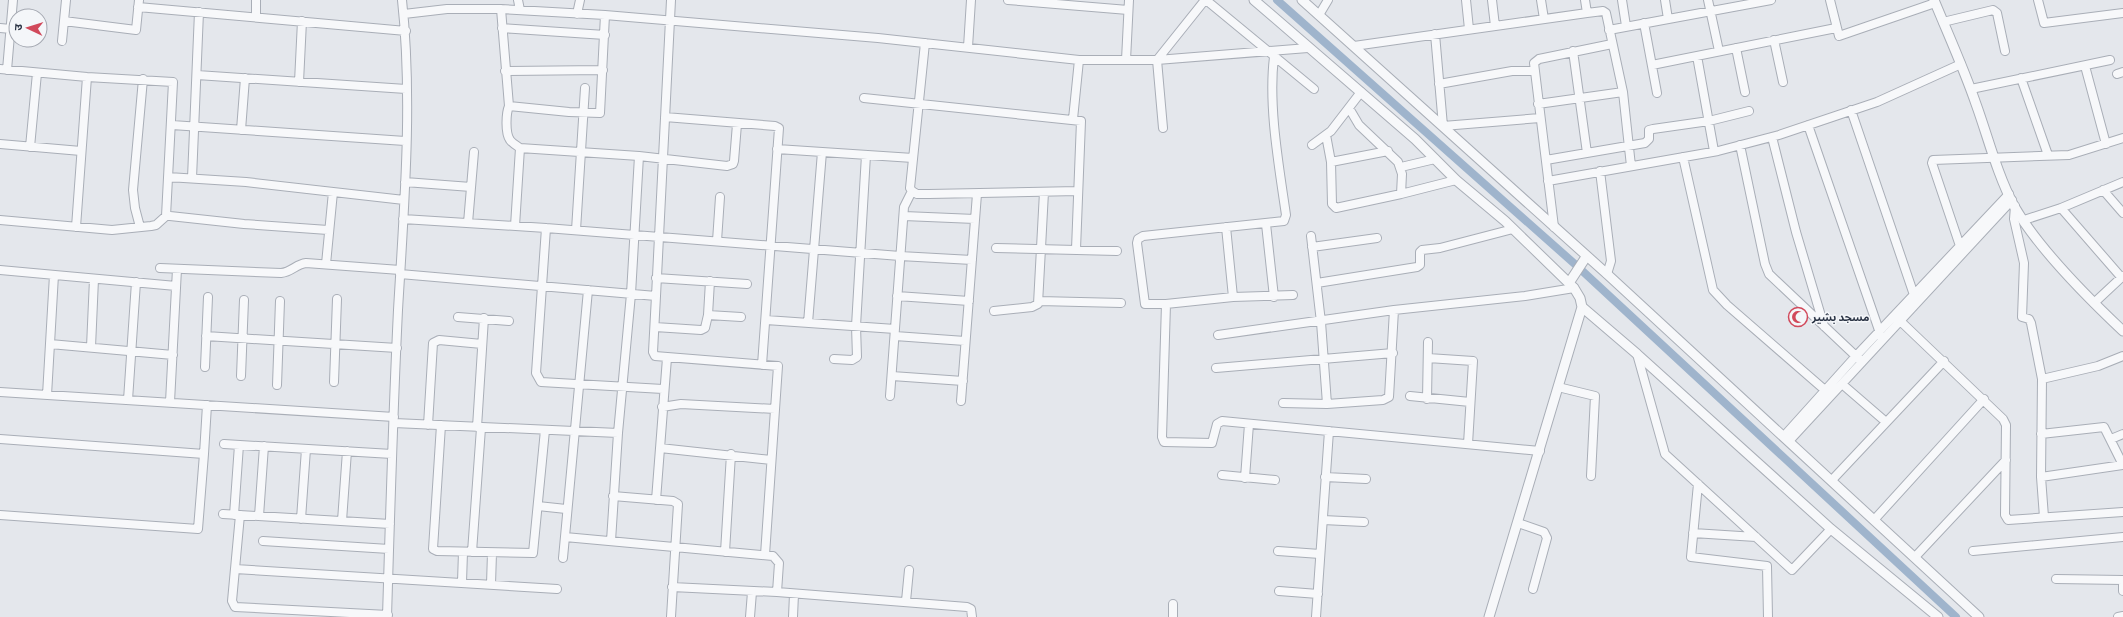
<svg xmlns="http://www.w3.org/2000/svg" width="2123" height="617" font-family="'Fira Sans Condensed','Noto Sans Arabic','Noto Sans Devanagari',sans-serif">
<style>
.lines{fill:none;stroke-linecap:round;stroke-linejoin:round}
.canal{stroke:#9fb4cc;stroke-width:8}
.minor-casing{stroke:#a9aeb7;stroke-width:10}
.tertiary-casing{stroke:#a9aeb7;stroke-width:11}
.minor{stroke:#f7f8fa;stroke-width:8}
.tertiary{stroke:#f7f8fa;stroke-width:9}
.labels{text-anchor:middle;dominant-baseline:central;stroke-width:3;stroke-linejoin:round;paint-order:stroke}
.poi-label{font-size:11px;font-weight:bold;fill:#2b3445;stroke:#f4f6f9;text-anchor:start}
</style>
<rect width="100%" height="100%" fill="#e4e7ec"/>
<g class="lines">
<path class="canal" d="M1277 0 1577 266 1956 617"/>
<defs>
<path id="minor" d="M518 0 520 10
M1008 0 1128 10
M1206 0 1314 89
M1466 0 1469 29
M1492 0 1495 26
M1541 0 1544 19
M1622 0 1626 26
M1665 0 1668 19
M1708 0 1719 51
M1830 0 1839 36 1935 3
M2038 0 2044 23 2123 13
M138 7 406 31
M501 9 509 106C506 113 505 133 510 140 512 143 517 146 520 148
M1587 13 1603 11 1606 13 1623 92 1631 166
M404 14 447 9H501L605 15 878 38 1079 60H1157L1308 48
M577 14 580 0
M1319 15 1328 0
M256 17V0
M64 21 136 30 139 0
M1943 22 1993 10 1997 13 2005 51
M1644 23 1657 93
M0 28 11 29
M502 28 605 35
M1609 30 1771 0
M1435 34 1443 126 1540 118
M1774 40 1783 82
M62 41 66 0
M925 43 910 188 912 191 917 194H929L1078 191
M1354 46 1587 13 1585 0
M968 47 971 0
M1736 48 1745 92
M1573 51 1587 153
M1697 56 1714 151
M1274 57C1268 106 1279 166 1286 215L1284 221 1143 236 1138 239 1137 243 1145 304H1166L1233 297 1293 295
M1126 60 1129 0
M1652 65 1836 28
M2085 66 2106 144
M0 69 87 77 173 82 166 216
M7 70 13 0
M505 71 603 70
M2117 74 2123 72
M197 75 406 89
M2021 78 2048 155
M299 82 302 21
M1439 84 1512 71H1534
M1971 89 2110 60
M864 98 1081 121 1076 249
M1538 104 1623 92
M509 106 569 112 600 113 605 15
M1349 108 1359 125 1398 162 1402 174 1401 194
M1851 110 1914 295 1916 298
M665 117 775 126 779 128 762 365
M1073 119 1079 60
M172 125 405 141
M1808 125 1881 336
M1163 128 1157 60 1205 0
M241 130 245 78
M1326 135 1331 162 1332 204 1336 208 1401 194 1456 180
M1772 137 1796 232 1824 326
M0 144 81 151
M1312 145 1331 131 1361 92
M1740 145 1765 264 1769 274 1859 359
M30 147 37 73
M777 149 913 158
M1683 157 1713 290 1727 305 1826 391
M1546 160 1645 143 1649 139V130L1653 129 1709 121 1749 111
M1331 162 1388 151
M1401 167 1435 159
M1600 171 1611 261 1607 274
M168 177 246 182 404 200
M192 178 199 12
M1548 181 1718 151 1779 135 1877 102 1961 64
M405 182 471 187
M2103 190 2123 213
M2015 206 2014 219 2024 263 2022 317 2029 319 2031 323 2042 379 2041 477 2044 517
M2061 208 2121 277
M904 216 975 219
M403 219 546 228 900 256 972 260
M0 220 112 230 151 226 156 225 166 216H170L244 224 328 230
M2024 220 2061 208 2123 182
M468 223 474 152
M1266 224 1274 297
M515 226 520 148 639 156 727 166 733 164 734 161 737 124
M76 227 87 77
M140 227 135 208 133 190 143 79
M1226 227 1233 297
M1554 227 1534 63 1539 59 1612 44
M546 228 536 373 541 382 663 389
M576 230 585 88
M1311 236 1321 322 1327 404
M717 241 720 197
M1960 246 1932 163 1933 160 2069 155 2123 138
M1312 247 1377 238
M996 248 1117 251
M326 264 333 192
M160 268 281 273C292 272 296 264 306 263L400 270
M0 270 176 286
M400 274 656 296 653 352 655 356 778 366 765 555
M656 278 747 284
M1317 283 1417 267 1420 265V252L1422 250 1440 248 1513 229
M656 296 671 0
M897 296 969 301
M1039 301 1121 303
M2094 303 2123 276
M1166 304 1162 437 1164 442 1212 443 1217 424 1222 421 1540 451
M994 311 1032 307 1038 304 1044 192
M708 315 741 317
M1895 316 2003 419 2006 425 2005 515 2008 520 2123 512
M458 317 509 321
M766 320 895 329
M808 323 822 152
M655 327 701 330 705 328 708 315 710 281
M1218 335 1394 310 1525 296 1574 288
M206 336 397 348
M895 336 965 341
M50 344 173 355
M91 347 94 279
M1637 354 1665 454 1792 570 1831 529
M1428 358 1473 361 1468 444
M834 359 852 360 857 357 856 326 866 155
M205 367 208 297
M1216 368 1393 353
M241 376 244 300
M892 376 963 381
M2042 379 2098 366 2123 356
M334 382 337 299
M1842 384 1886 422
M277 385 280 301
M1558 387 1595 396 1591 476
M0 392 394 417
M47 395 54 275
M890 396 904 207 912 191
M1410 396 1470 402
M1427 399 1428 342
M128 400 136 282
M961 401 977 194
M170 402 177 269
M1283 403 1327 404 1383 400 1389 397 1394 310
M662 407 681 404 775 409
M394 423 618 433 611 541
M428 425 433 343 439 340 482 344
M441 425 433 549 437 551 533 553 545 430
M477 427 484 318
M618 433 631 294 639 156
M2041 434 2104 427 2123 465
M1784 436 1856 356 2009 194
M0 439 204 454 207 405
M2111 439 2123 434
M1789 441 2012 200
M224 444 392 454
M660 448 771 460
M1222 475 1275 480
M1325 477 1366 479
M2041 477 2123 465
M1245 478 1249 424
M1832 480 1944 361
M1698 484 1691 557 1767 566 1768 617
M613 496 673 501 678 504 671 617
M656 500 667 358
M538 506 566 509
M223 514 390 524
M0 515 198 529 204 454
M234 515 239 445
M240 515 232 601 235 607 388 615
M259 516 264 446
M301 519 306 449
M1323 520 1364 522
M1874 520 1984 399
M342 521 347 451
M1518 523 1544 532 1547 538 1533 589
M1693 533 1756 537
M565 537 773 556 779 563 777 592
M263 541 389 549
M1278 551 1320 554
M1973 551 2123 537
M472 552 481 428
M725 552 731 454
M1915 557 2006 460
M563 558 588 290
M235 569 557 589
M2056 579 2123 580
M462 582 463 552
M491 584 492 553
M2123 585V591
M672 587 777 592 967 607 971 609 972 617
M1279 591 1318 594
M906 601 909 570
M387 617C390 515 393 412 398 310 404 208 413 101 402 0
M750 617 752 592
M793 617 794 594
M1173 617V604
M1316 617 1329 431
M2118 617 2123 616"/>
<path id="tertiary" d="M1254 0 1415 139 1456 180 1505 221 1574 288 1580 298 1582 307 1489 617
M1302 0 1607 274 1979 617
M1934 0C1948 34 1964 69 1976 104 1988 137 1997 174 2014 206 2038 248 2088 298 2123 331
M1569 283 1586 257
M1582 307 1637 354 1831 529 1938 617"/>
</defs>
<use href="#minor" class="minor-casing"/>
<use href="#tertiary" class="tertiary-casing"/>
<use href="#minor" class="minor"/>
<use href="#tertiary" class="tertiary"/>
</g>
<defs>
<symbol id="mosque-ring" viewBox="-11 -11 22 22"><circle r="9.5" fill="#f4f6f9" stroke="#d1495b" stroke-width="1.5"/><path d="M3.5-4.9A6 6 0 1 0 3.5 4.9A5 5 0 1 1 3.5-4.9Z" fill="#d1495b"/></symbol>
</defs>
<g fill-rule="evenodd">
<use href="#mosque-ring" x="1787" y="306" width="22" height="22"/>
</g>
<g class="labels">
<g class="poi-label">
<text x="1812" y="317">مسجد بشیر</text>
</g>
</g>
<g transform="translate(28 28) rotate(274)"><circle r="19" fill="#f4f6f9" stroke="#a4a8b1"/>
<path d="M0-3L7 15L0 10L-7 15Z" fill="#d1495b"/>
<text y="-6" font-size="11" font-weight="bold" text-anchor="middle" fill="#2b3445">उ</text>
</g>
</svg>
